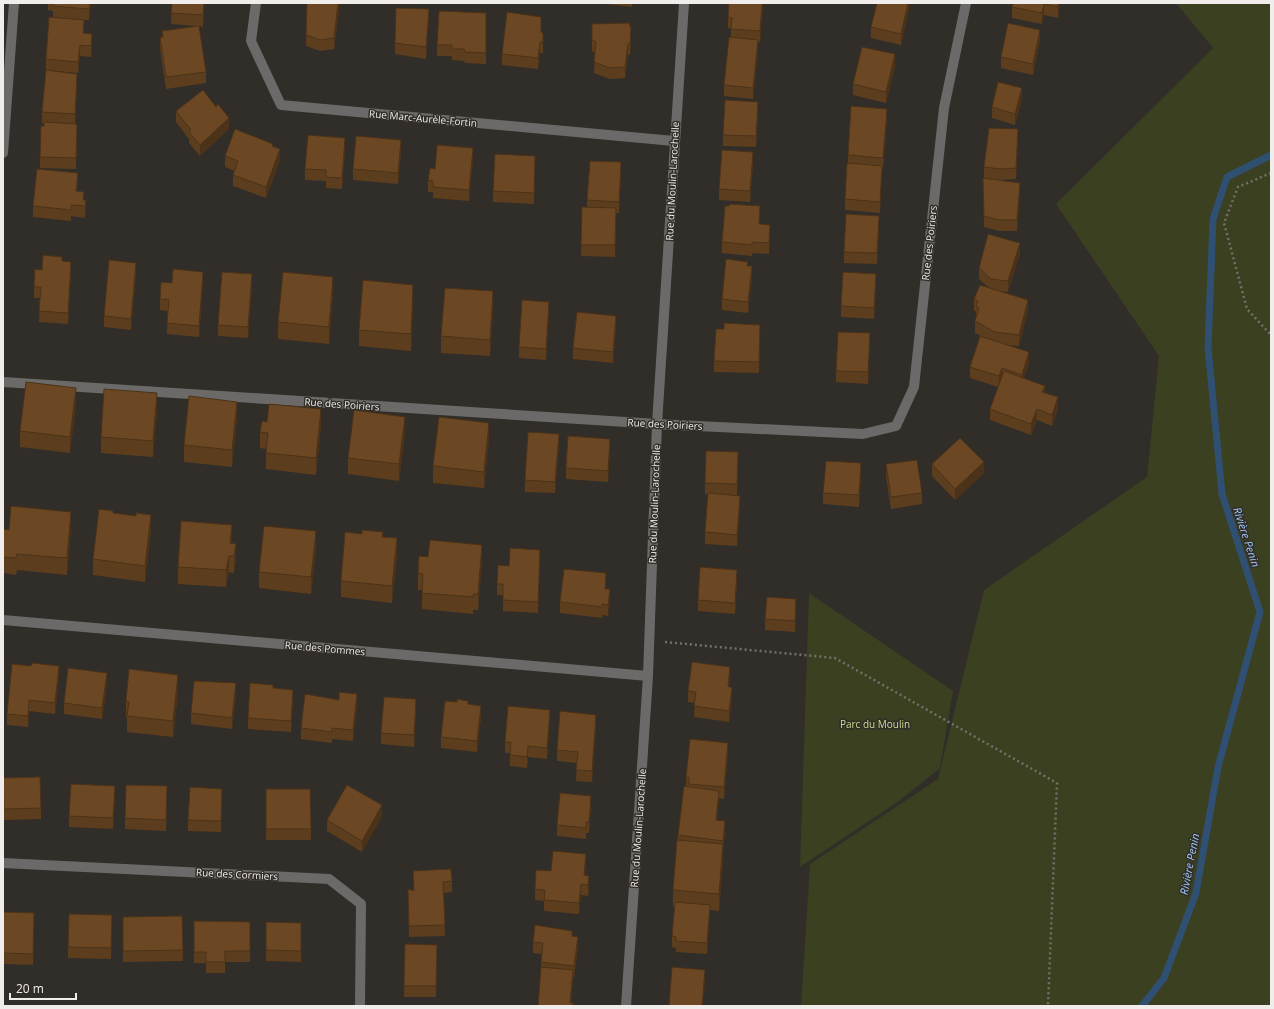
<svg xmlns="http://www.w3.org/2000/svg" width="1274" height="1009" font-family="'Open Sans',sans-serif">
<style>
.green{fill:#3a4020}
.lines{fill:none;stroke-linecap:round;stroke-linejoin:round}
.stream{stroke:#305073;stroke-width:7}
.path{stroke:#74706c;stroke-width:2.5;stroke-dasharray:2 3;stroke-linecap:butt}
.street{stroke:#6c6a68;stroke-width:10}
.wall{fill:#5c3e1e}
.shaded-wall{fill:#4b3218}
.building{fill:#6b4823;stroke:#4b3218}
.labels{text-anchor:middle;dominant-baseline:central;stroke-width:3;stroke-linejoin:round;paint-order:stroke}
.street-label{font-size:10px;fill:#f0edea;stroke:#312d29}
.park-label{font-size:10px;fill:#cedd90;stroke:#312d29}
.water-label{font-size:11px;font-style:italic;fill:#9ec7f7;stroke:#312d29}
</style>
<rect width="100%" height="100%" fill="#312d29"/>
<path class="green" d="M1176 3H1271V1006H801L810 864 938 779 984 590 1147 477 1159 356 1056 204 1213 48Z
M809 593 953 691 940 768 899 801 800 867Z"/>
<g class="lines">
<path class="stream" d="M1142 1006 1164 978 1196 893 1218 767 1260 612 1222 494 1208 348 1213 219 1227 177 1271 155"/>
<path class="path" d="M1271 173 1238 187 1224 223 1247 309 1271 335
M665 642 835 658 1057 783 1048 1006"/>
<path class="street" d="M256 3 251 41 281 105 674 141
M3 153 14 3
M3 382 657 424 863 434 896 426 914 387 944 108 966 3
M3 620 648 676
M3 863 329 879 361 904 360 1006
M626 1006 648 676 657 424 684 3"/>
</g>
<path class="wall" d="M48 3H91L89 20H84V33L92 45 91 57 80 56 78 73 46 70V59L53 17V11L48 10Z
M172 3H204L203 27 199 26 206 72V83L166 89 160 48V37H162V31L196 26 171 24Z
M339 3V10L334 49 320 51 306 46V35Z
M598 3H632V7Z
M763 3 760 42H758V51L753 99 724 96V85L731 37V29L728 28V17Z
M909 3V9L901 45 871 38V27Z
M1060 3 1058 18 1044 15 1042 24 1012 18V7Z
M486 13V64L465 63 464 61 452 60V56H437V45Z
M429 20 426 59 395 54V43Z
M592 24 631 39 630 55H628L625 78 610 79 594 73 595 53 592 51Z
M541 32 543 45V53H540L538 69 502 65V54Z
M1040 41 1033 75 1001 68V57Z
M895 66 886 103 853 95V84Z
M77 85 75 123 77 135 76 169 40 168V157L44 126V123H42V112Z
M1022 99 1015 125 992 118V107Z
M176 111 229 129 200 156 189 143V139L176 122Z
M758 113 756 147 723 146V135Z
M887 120 883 169H882L880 213 845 210V199L848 163V155Z
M1018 140 1016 179 1001 180 1020 194 1017 231H999L984 227 983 178 996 180 984 178V167Z
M273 147 280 160 266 198 233 186V175L235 171 225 167V156Z
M345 149 342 189 326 188V181L305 180V169Z
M401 151 398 184 353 180V169Z
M473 159 469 201 433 198V192H428V180L435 169Z
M753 163 750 202 719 200V189Z
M535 167 534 204 493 202V191Z
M621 174 619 213H616L615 257 581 256 582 207H587V200Z
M78 185 77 191 84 200H86L85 218 71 216V221L33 217V206Z
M760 218 759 224 770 236 769 254 752 253V256L722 253V242Z
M879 227 877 264 844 263V252Z
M1020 254 1008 292 1000 291 1028 311 1019 346 1008 345 1029 363 1024 378 1045 393 1058 408 1052 426 1037 420 1031 435 990 420V409L998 387 970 378V367L983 337 975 333V321L976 318V311H974V299L988 287 979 279V268Z
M62 261 71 273 68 324 39 322 40 298H34V287L42 270Z
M748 266 752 277 748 313 722 310V299Z
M136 274 131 330 104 327V316Z
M172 283H203L199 337 167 334 168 311 160 310V299Z
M252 285 248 338 218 336V325Z
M876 285 874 319 841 317V306Z
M333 293 329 344 278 339V322Z
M413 301 411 351 359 346V330Z
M493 307 490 356 441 353V336Z
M549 313 546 360 519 358V347Z
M616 328 613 363 573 359V348Z
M760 336 759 373 714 372V361Z
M870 344 868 384 836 382V371Z
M76 405 70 453 20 447V431Z
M157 410 153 457 101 453V437Z
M237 418 232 467 184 462V445Z
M267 422 321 426 316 475 266 469V449L260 448V432Z
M405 433 399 481 348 474V458Z
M489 439 484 488 433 483V466Z
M559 445 555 493 525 492V480Z
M610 450 608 482 566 479V468Z
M738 463 737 495H728L740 507 737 546 705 544V532L708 494H705V483Z
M886 464 922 493V504L891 509 886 476Z
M932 464 984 473 955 500 932 476Z
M861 474 859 507 823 504V493Z
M113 513 136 516V513L151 531 145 582 93 575V559Z
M71 528 67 575 17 570 16 575 3 573V529L9 530Z
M232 543 236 560 234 573 229 572 226 587 178 584V567Z
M316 547 311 594 259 588V572Z
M397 555 392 603 341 597V581Z
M428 557 482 561 478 610H473V614L422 609V590H418V573Z
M540 561 538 613 503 611V595H497V584L509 566Z
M737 581 735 614 698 611V600Z
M606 584V589L610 600 608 616 602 615V618L560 613V602Z
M796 610 795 632 765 630V619Z
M59 677 55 714 29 711 28 727 7 725V714Z
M730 678 729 686 732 699 729 722 694 717 695 703 688 702V691Z
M107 684 102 719 64 714V703Z
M273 688 293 701 291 732 248 729V718Z
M178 692 173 737 127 732V718H126V701Z
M236 695 232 729 191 724V713Z
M468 704 481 717 477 752 441 748V737Z
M357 706 353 741 332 739V743L301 739V728Z
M416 711 414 747 381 744V733Z
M550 721 547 759 528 757 527 768 510 766V753H505V742Z
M596 726 592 782 576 781 577 763 557 761V750Z
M728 754 724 799 719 798 717 820 725 832 723 852V860L719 911 710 910 707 954 676 952V948L672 947V936L675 907H673V890L678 835 686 786V777Z
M3 778 41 808V819L4 820Z
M266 789H310L311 840H266Z
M115 797 113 829 69 827V816Z
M167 797 166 831 125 829V818Z
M222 800 221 832 188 831V820Z
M591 807 589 833H586V839L557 836V825Z
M382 816 362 852 327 831V820Z
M586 865 585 875 589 887 588 896 581 895 579 914 544 911V901L535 900V889L551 871Z
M413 871 452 881V892L443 893 445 936 409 937 408 889 413 891Z
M3 912 34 913 33 965 3 964Z
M112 915 111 959 68 958V947Z
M182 916 183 961 123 962V917Z
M194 921 250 922V962H225V973H206V963H194Z
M266 922 301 923V962L266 961Z
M572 937 578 948 574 978 573 977 571 1003 541 971V962L542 954 533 953V942Z
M405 944 437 945 436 997H404Z"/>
<path class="shaded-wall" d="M90 3H91L89 20V9Z
M338 3 339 10 334 49V38Z
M762 3H763L760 42V31Z
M908 3H909V9L901 45V34Z
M1058 3H1060V5L1058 18Z
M1044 4V15L1042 24V13Z
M429 9V20L426 59V47Z
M631 28V39L630 55V44Z
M1040 30V41L1033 75V64Z
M92 34V45L91 57V46Z
M758 40V51L753 99V88Z
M540 42V53L538 69V58Z
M628 44V55L625 78V67Z
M80 45V56L78 73V62Z
M895 54V66L886 103V92Z
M1022 88V99L1015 125V114Z
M758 102V113L756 147V136Z
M887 109V120L883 169V158Z
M229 118V129L200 156V145Z
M1018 129V140L1016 179V168Z
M345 138V149L342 189V178Z
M401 140V151L398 184V173Z
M473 148V159L469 201V190Z
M280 149V160L266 198V187Z
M753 152V163L750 202V191Z
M535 156V167L534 204V193Z
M621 162V174L619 213V202Z
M882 166V177L880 213V202Z
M78 173V185L76 202V191Z
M1020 183V194L1017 231V220Z
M879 216V227L877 264V253Z
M770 225V236L769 254V243Z
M1020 243V254L1008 292V281Z
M71 262V273L68 324V313Z
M136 263V274L131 330V319Z
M752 266V277L748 313V302Z
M203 272V283L199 337V326Z
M252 274V285L248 338V327Z
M876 274V285L874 319V308Z
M333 277V293L329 344V327Z
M413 285V301L411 351V334Z
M493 291V307L490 356V340Z
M1028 300V311L1019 346V335Z
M549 302V313L546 360V349Z
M616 316V328L613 363V352Z
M870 333V344L868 384V372Z
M1029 352V363L1022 386V375Z
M1002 368V379L999 387V376Z
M1045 386V397L1042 392Z
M76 388V405L70 453V437Z
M157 393V410L153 457V441Z
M1058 397V408L1052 426V415Z
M237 402V418L232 467V450Z
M321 409V426L316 475V458Z
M1037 409V420L1031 435V424Z
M405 417V433L399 481V464Z
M489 423V439L484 488V472Z
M559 434V445L555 493V482Z
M610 439V450L608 482V471Z
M738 452V463L737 495V484Z
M984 462V473L955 500V489Z
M861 463V474L859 507V495Z
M740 496V507L737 546V535Z
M71 512V528L67 575V558Z
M151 515V531L145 582V566Z
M232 525V542L231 556 230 543Z
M316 531V547L311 594V577Z
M397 538V555L392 603V586Z
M236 544V560L234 573V556Z
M482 545V561L478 610V594Z
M540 550V561L538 613V602Z
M229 556V572L226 587V570Z
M737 570V581L735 614V603Z
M606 573V584L605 600V589Z
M610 589V600L608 616V605Z
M796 599V610L795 632V621Z
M59 666V677L55 714V703Z
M730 667V678L728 697V686Z
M107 673V684L102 719V708Z
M178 675V692L173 737V721Z
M236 683V695L232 729V718Z
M732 688V699L729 722V711Z
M293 690V701L291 732V721Z
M357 694V706L353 741V730Z
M416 699V711L414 747V735Z
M29 700V711L28 727V716Z
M481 706V717L477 752V741Z
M550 710V721L547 759V748Z
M596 715V726L592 782V771Z
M728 743V754L724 799V787Z
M528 746V757L527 768V757Z
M115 786V797L113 829V818Z
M222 789V800L221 832V821Z
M719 791V802L716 831V820Z
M591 796V807L589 833V822Z
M382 805V816L362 852V841Z
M725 821V832L723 852V841Z
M723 844V860L719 911V894Z
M586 854V865L584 886V875Z
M589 876V887L588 896V885Z
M581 884V895L579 914V903Z
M710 905V916L707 954V943Z
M578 937V948L574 978V966Z
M573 970V981L570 1006Z
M705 970V981L703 1006H702Z"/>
<path class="building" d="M53 3H90L89 9 53 6Z
M172 3H204L203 15 171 13Z
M307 3H338L334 38 320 40 306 35Z
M729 3H762L760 31 731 29 732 18 728 17Z
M877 3H908L901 34 871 27Z
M1013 3H1058V7L1044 4 1042 13 1012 7Z
M396 8 429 9 426 47 395 43Z
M439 11 486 13V53L465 52 464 49H452V45H437Z
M507 12 541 17V32L543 33V42H540L538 58 502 54Z
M49 17 84 20 83 33 92 34 91 46 80 45 78 62 46 59Z
M629 23 631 28 630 44H628L625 67 610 68 594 62 596 42 592 40V24Z
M1008 23 1040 30 1033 64 1001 57Z
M199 26 206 72 166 77 160 37H163L162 31Z
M729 37 758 40 753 88 724 85Z
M862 47 895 54 886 92 853 84Z
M46 70 77 74 75 114 42 112Z
M998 82 1022 88 1015 114 992 107Z
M203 90 216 107 218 104 229 118 200 145 189 132 191 130 176 111Z
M725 100 758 102 756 136 723 135Z
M851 106 887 109 883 158 848 155Z
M44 122 77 124 76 158 40 157 41 126H44Z
M989 128 1018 129 1016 168 1001 169 984 167Z
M235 129 273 144 272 146 280 149 266 187 233 175 238 161 225 156Z
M308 135 345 138 342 178 326 177V170L305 169Z
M356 136 401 140 398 173 353 169Z
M437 145 473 148 469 190 433 187V181L428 180 430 168 435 169Z
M722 150 753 152 750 191 719 189Z
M495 154 535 156 534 193 493 191Z
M590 161 621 162 619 202 587 200Z
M847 163 882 166 880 202 845 199Z
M37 169 78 173 76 191 84 192 83 200H86L85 206 71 205V210L33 206Z
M983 178 1020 183 1017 220H999L984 216Z
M729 204 760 206 759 224 770 225 769 243 752 242V245L722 242 725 206H729Z
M582 207 616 208 615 245H581Z
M846 214 879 216 877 253 844 252Z
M988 234 1020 243 1008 281 991 279 979 268Z
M43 255 62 257V261L71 262 68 313 39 311 41 287H34L35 269 42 270Z
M726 259 748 262 747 266H752L748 302 722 299Z
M109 260 136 263 131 319 104 316Z
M173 269 203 272 199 326 167 323 169 300 160 299 161 282 172 283Z
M222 272 252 274 248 327 218 325Z
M283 272 333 277 329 327 278 322Z
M843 272 876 274 874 308 841 306Z
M363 280 413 285 411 334 359 330Z
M980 285 1028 300 1019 335 995 332 975 321 979 308 976 307 978 301 974 299Z
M445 288 493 291 490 340 441 336Z
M522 300 549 302 546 349 519 347Z
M577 312 616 316 613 352 573 348Z
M724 323 760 325 759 362 714 361 716 329H724Z
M838 332 870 333 868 372 836 371Z
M980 336 1029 352 1022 375 1002 368 999 376 970 367Z
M1004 371 1045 386 1042 392 1058 397 1052 415 1037 409 1031 424 990 409Z
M26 382 76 388 70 437 20 431Z
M104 389 157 393 153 441 101 437Z
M189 396 237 402 232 450 184 445Z
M269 404 321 409 316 458 266 453 268 433 260 432 262 421 267 422Z
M354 410 405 417 399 464 348 458Z
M439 417 489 423 484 472 433 466Z
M528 432 559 434 555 482 525 480Z
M568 436 610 439 608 471 566 468Z
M960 438 984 462 955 489 932 464Z
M706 451 738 452 737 484 705 483Z
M917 460 922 493 891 497 886 464Z
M826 461 861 463 859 495 823 493Z
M708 493 740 496 737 535 705 532Z
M11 506 71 512 67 558 17 554 16 558 3 557V529L9 530Z
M99 509 113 511V513L136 516V513L151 515 145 566 93 559Z
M181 521 232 525 230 543 236 544 234 556H229L226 570 178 567Z
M264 526 316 531 311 577 259 572Z
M362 530 383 532 382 537 397 538 392 586 341 581 345 532 362 534Z
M430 540 482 545 478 594H473V597L422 593 423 574 418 573 419 556 428 557Z
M510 548 540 550 538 602 503 600V584H497L498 565 509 566Z
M700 567 737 570 735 603 698 600Z
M564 569 606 573 605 589H610L608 605 602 604V607L560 602Z
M767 597 796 599 795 621 765 619Z
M692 662 730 667 728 686 732 688 729 711 694 706 696 692 688 691Z
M32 663 59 666 55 703 29 700 28 716 7 714 12 664 31 666Z
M68 668 107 673 102 708 64 703Z
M129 669 178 675 173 721 127 716 129 702 126 701Z
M194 681 236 683 232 718 191 713Z
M250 683 273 685V688L293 690 291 721 248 718Z
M339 692 357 694 353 730 332 728V732L301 728 305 694 339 700Z
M384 697 416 699 414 735 381 733Z
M457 699 468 701V704L481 706 477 741 441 737 445 701 457 702Z
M508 706 550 710 547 748 528 746 527 757 510 755 511 742H505Z
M560 711 596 715 592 771 576 770 578 752 557 750Z
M690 739 728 743 724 787 689 784V777H686Z
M40 777 41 808 4 809 3 778Z
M71 784 115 786 113 818 69 816Z
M126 785 167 786 166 820 125 818Z
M347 785 382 805 362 841 327 820Z
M684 786 719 791 716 820 725 821 723 841 678 835Z
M190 787 222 789 221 821 188 820Z
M266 789H310L311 829H266Z
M560 793 591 796 589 822H586V828L557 825Z
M677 840 723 844 719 894 673 890Z
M553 851 586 854 584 875 589 876 588 885 581 884 579 903 544 900 545 890 535 889 536 870 551 871Z
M451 869 452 881 443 882 445 925 409 926 408 889 414 891 413 871Z
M675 902 710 905 707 943 676 941V937L672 936Z
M3 912 34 913 33 954 3 953Z
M69 914 112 915 111 948 68 947Z
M182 916 183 950 123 951V917Z
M194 921 250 922V951H225V962H206V952H194Z
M266 922 301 923V951L266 950Z
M535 925 572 931V936L578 937 574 966 541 962 543 943 533 942Z
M405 944 437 945 436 986H404Z
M541 967 573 970 570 1003H573V1006H538Z
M672 967 705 970 702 1006H669Z"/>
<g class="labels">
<g class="street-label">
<text transform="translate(423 118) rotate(5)">Rue Marc-Aurèle-Fortin</text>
<text transform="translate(672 181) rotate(-87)">Rue du Moulin-Larochelle</text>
<text transform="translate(929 243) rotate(-84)">Rue des Poiriers</text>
<text transform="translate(342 404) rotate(4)">Rue des Poiriers</text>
<text transform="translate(665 424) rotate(3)">Rue des Poiriers</text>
<text transform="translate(654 504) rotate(-88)">Rue du Moulin-Larochelle</text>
<text transform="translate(325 648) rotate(5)">Rue des Pommes</text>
<text transform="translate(638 828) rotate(-86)">Rue du Moulin-Larochelle</text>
<text transform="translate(237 874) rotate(3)">Rue des Cormiers</text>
</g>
<g class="park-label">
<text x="875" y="724">Parc du Moulin</text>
</g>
<g class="water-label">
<text transform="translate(1247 537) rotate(72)">Rivière Penin</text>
<text transform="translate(1189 864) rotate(-79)">Rivière Penin</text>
</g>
</g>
<rect width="1274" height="1009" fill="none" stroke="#f0edea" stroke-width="8"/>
<path d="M10 993v6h66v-6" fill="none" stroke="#f0edea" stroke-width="2"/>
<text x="16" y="993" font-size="12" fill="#f0edea" stroke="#312d29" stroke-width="3" paint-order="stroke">20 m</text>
</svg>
